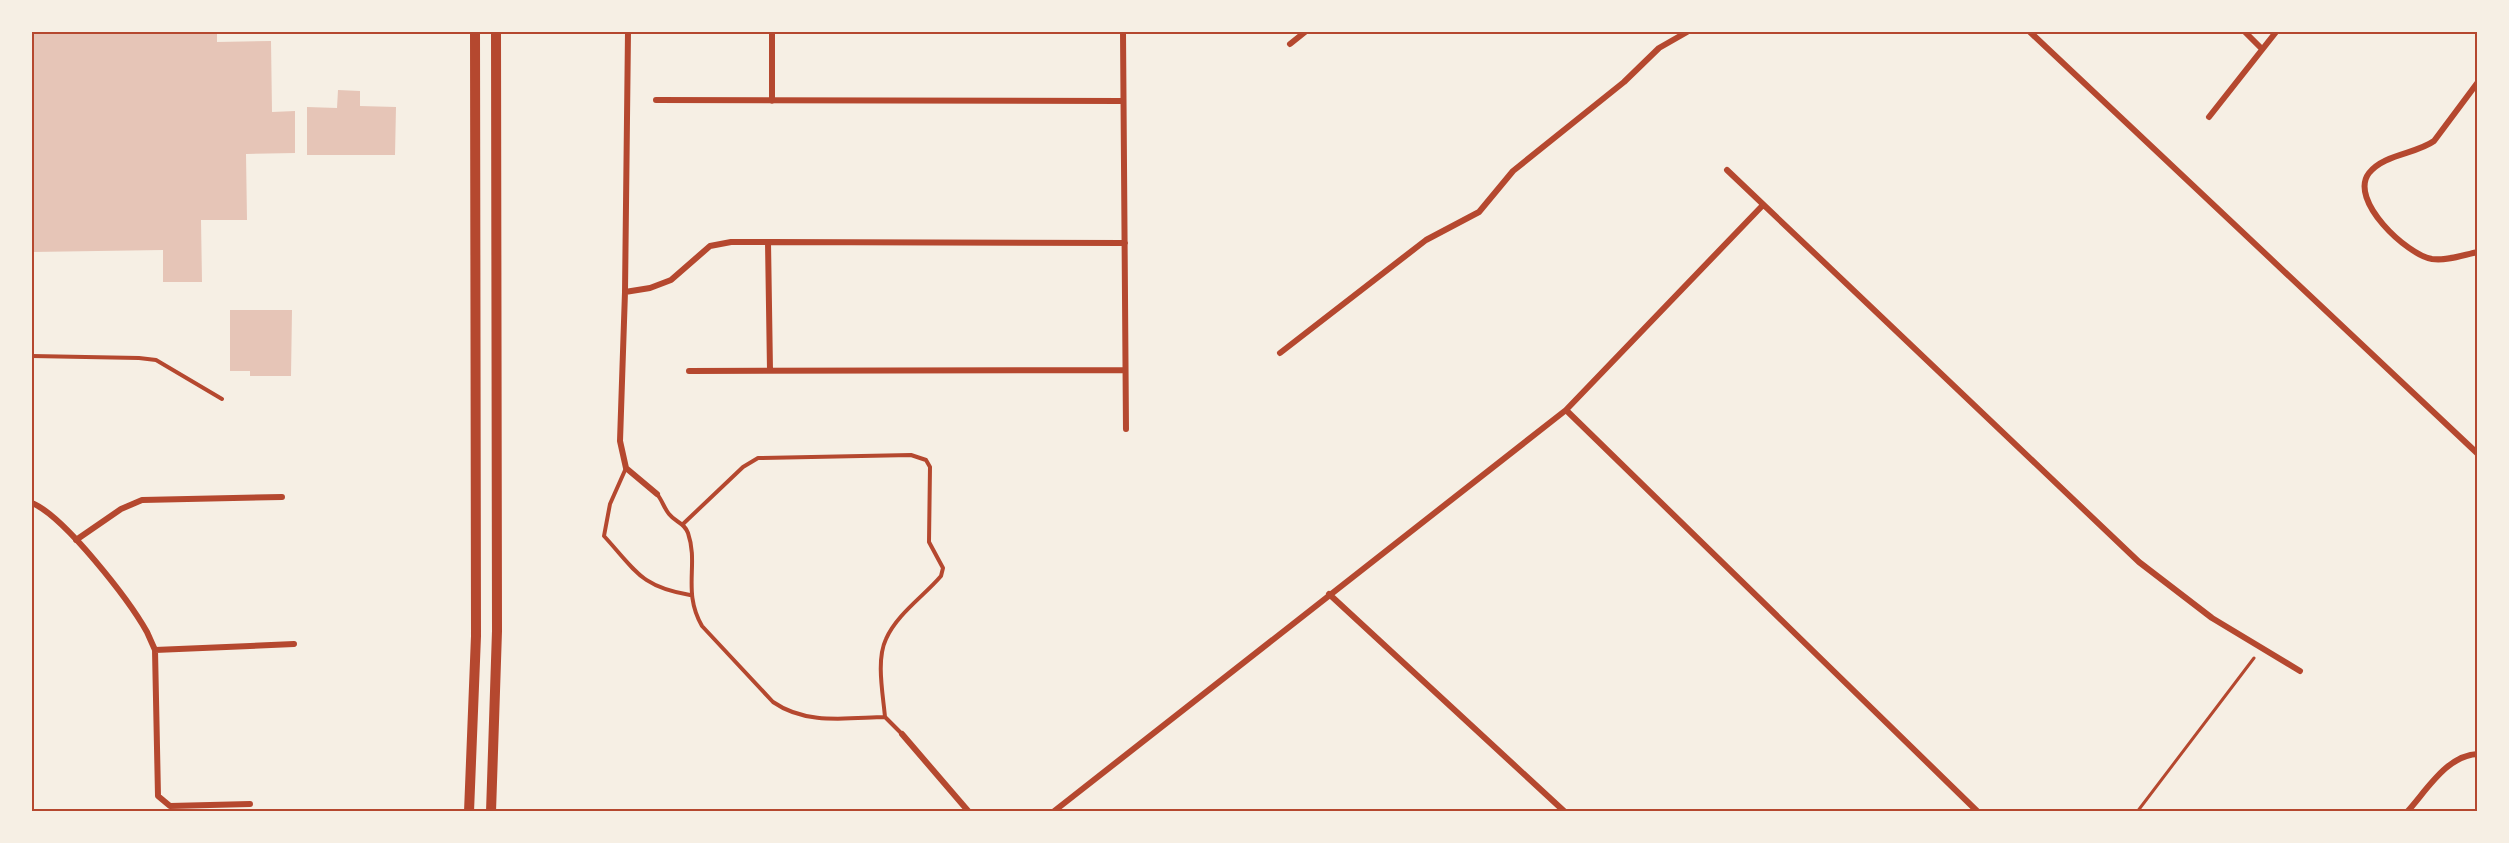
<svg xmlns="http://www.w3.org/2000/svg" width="2509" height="843" font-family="'Golos Text',sans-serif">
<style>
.building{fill:#e6c5b7}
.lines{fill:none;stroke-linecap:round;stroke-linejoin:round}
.path{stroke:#b5482f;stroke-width:3}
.service{stroke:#b5482f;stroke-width:4}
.minor{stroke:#b5482f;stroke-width:6}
.secondary{stroke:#b5482f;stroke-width:10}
.neatline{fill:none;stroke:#b5482f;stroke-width:2}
</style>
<rect width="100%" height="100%" fill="#f6efe4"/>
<path class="building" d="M32 32H217V42L271 41 272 112 295 111V153L246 154 247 220H201L202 282H163V250L32 252Z
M338 90 360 91V106L396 107 395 155H307V107L337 108Z
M230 310H292L291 376H250V371H230Z"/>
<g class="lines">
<path class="path" d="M2137 812 2254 658"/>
<path class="service" d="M32 356 139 358 156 360 222 399
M626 468 610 504 604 536C636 571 641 587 690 595
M657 494C662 500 664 508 669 514 676 523 684 522 688 533 699 565 682 591 702 626L773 702C806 725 846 718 885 717
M683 524 743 467 758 458 911 455 926 460 930 467 929 542 943 568 941 576C924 596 897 614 886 639 876 660 883 694 885 717L902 734"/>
<path class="minor" d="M628 32 625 292 620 441 626 468 657 494
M772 32V101
M1123 32 1126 429
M2030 32 2478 454
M2245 32 2262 49
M1290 44 1305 32
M2478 82 2434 141C2416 154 2384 154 2369 173 2348 200 2407 255 2432 259 2447 261 2463 255 2478 252
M656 100 1122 101
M2209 117 2276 32
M1727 170 2139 562 2212 618 2300 671
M768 242 1125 243
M625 292 650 288 671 280 710 246 731 242H768L770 370
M1280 353 1426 240 1479 212 1513 171 1624 82 1659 48 1687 32
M689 371 1125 370
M1566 410 1978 812
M32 503C64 516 129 600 147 632L155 650 158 796 170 806 250 804
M76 540 121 509 142 500 282 497
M1329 594 1565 812
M155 650 294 644
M902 734 969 812
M1053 812 1566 410 1763 205
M2407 812C2427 790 2447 755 2478 754"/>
<path class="secondary" d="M469 812 476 636 475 32
M491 812 497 631 496 32"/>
</g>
<rect width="2509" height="843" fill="none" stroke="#f6efe4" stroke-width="66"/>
<rect x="33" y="33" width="2443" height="777" class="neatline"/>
</svg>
